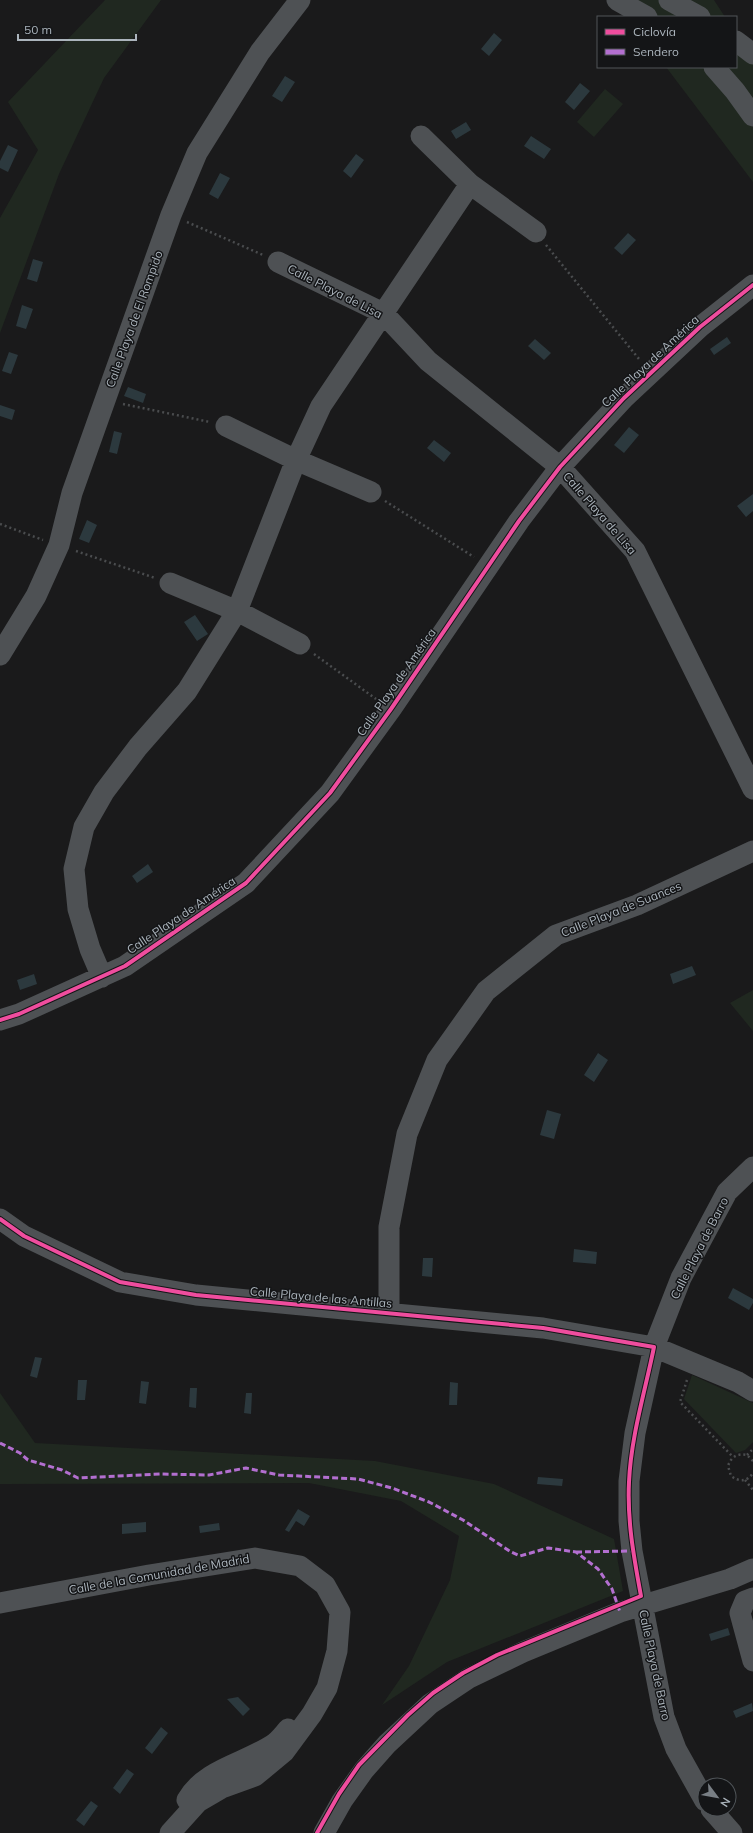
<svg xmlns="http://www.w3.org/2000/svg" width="753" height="1833" font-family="Mulish,sans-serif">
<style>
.green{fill:#202820}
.water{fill:#2c393e}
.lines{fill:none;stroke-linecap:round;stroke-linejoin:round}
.path{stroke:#4a4c4e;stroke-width:2.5;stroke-dasharray:2 3;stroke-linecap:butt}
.minor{stroke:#4e5154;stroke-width:21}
.quiet{stroke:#b36fd0;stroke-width:3;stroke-dasharray:6 3;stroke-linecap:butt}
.cycleway-casing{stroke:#141517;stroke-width:6}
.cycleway{stroke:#ef4d9e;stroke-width:4}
.labels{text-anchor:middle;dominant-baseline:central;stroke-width:3;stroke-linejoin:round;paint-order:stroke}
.street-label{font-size:12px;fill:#abb4bc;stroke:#141517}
</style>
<rect width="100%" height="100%" fill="#1a1a1b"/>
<path class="green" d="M105 0H161L104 78 59 174 0 333V218L38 150 8 102Z
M615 0H714L725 17H628Z
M736 34 753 50V182L666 67H736Z
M605 89 623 104 594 137 577 122Z
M753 990V1031L730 1003Z
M692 1375 753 1403V1442L745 1450 736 1453 684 1399Z
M0 1393 35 1443 375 1461 494 1484 614 1539 623 1591 447 1662 382 1705 409 1666 450 1580 459 1536 401 1501 309 1483 0 1484Z"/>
<path class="water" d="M494 33 502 40 489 56 481 49Z
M285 76 295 82 282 102 272 96Z
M580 83 590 91 574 110 565 102Z
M466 122 471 130 456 139 451 131Z
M531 136 551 149 544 159 524 146Z
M8 145 18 150 8 172 0 168V161Z
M356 154 364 160 351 178 343 171Z
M220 173 230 178 218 199 209 194Z
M628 233 636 240 622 255 614 248Z
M33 259 43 262 37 282 27 279Z
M22 305 33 309 26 329 16 326Z
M727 337 731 343 714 355 710 349Z
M535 339 551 353 544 360 528 346Z
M9 352 18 355 11 374 2 371Z
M128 387 146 394 143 403 124 396Z
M0 405 15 410 12 420 0 416Z
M629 427 639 435 624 453 614 445Z
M114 431 122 433 117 454 109 452Z
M434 440 451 453 444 462 427 448Z
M753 494V511L746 517 737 506Z
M87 520 97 525 89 543 79 539Z
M195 615 208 634 197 641 184 622Z
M148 864 153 872 137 883 132 876Z
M692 966 696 975 673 984 670 974Z
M34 974 37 984 20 990 17 980Z
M598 1053 608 1060 594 1082 584 1075Z
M547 1110 561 1114 554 1139 540 1135Z
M574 1249 597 1252 596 1264 573 1262Z
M423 1258H433L432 1277 422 1276Z
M733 1288 753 1299V1303L749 1310 728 1298Z
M35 1357 42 1358 37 1378 30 1376Z
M78 1380H87L85 1400H77Z
M141 1381 149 1382 146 1404 139 1403Z
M450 1382 458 1383 457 1405H449Z
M190 1388H197L196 1408 189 1407Z
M246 1393H252L251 1414 244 1413Z
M538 1477 563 1479 562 1486 537 1484Z
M298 1509 310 1516 304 1526 296 1521 289 1532 285 1530Z
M146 1522V1532L122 1534V1524Z
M219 1523 220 1530 200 1533 199 1526Z
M728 1628 730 1635 711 1641 709 1634Z
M238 1697 250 1709 243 1716 227 1699Z
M752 1703 753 1711 736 1718 733 1711Z
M161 1727 168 1733 152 1754 145 1748Z
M127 1769 134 1774 120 1794 113 1788Z
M91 1801 98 1806 84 1826 76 1820Z"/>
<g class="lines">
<path class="path" d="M187 222 263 255
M546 245 639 359
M123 404 210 422
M385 501 474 557
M0 524 43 540
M76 551 155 578
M314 654 376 699
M687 1380 680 1402 733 1457
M747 1455 753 1449
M753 1461 747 1455C737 1453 731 1457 728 1466L731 1476C739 1482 747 1482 753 1473
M745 1480 753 1490"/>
<path class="minor" d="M617 0 647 17
M669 0 700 17
M736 41 753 54
M714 67 735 91 753 116
M421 136 470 184 536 232
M278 262 383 313 428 361 560 467 635 551 753 789
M226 426 296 460 371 492
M170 583 237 611 300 644
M0 655 36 596 59 545 72 493 171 215 197 153 260 52 300 0
M102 977 90 949 78 909 74 869 84 827 104 792 138 747 187 691 237 611 296 460 321 406 470 184
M0 1020 19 1014 125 966 246 883 330 793 391 709 519 521 560 467 624 398 700 327 753 285
M0 1219 24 1236 120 1282 196 1295 543 1328 654 1347 738 1382 753 1391
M389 1313V1227L407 1134 437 1060 486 991 556 935 637 905 753 851
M753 1598 745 1601 740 1613 753 1661
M0 1603 149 1575 255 1558 300 1566 325 1585 340 1612 337 1651 327 1688 312 1714 284 1752 255 1776 222 1788 198 1802 170 1833
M187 1800C205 1768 247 1763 275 1743 280 1739 284 1734 288 1729
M705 1801 676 1749 664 1717 632 1551 629 1521V1481L635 1433 654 1347 681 1278 727 1192 753 1167
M711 1809 732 1833
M324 1833 342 1801 364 1770 387 1744 430 1704 469 1678 523 1652 620 1612 730 1579 753 1569"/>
<path class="quiet" d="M0 1443 20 1453 28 1460 62 1470 78 1478 161 1474 209 1475 246 1468 279 1475 358 1479 392 1488 429 1502 463 1520 511 1552 520 1556 548 1548 576 1552 598 1569 612 1589 620 1612
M576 1552 632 1551"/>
<defs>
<path id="cycleway" d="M0 1020 19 1014 125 966 246 883 330 793 391 709 519 521 560 467 624 398 700 327 753 285
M0 1219 24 1236 120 1282 196 1295 543 1328 654 1347C645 1392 631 1436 629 1482 627 1521 634 1558 641 1596L497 1655 463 1673 433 1693 408 1715 359 1765 339 1794 317 1833"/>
</defs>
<use href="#cycleway" class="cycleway-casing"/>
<use href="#cycleway" class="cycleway"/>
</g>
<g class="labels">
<g class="street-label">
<text transform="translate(335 291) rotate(27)">Calle Playa de Lisa</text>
<text transform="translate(134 319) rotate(-70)">Calle Playa de El Rompido</text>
<text transform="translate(650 361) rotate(-43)">Calle Playa de América</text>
<text transform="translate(600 513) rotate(49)">Calle Playa de Lisa</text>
<text transform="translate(396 682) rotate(-55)">Calle Playa de América</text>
<text transform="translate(621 909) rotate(-22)">Calle Playa de Suances</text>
<text transform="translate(181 915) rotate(-34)">Calle Playa de América</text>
<text transform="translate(699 1248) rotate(-63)">Calle Playa de Barro</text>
<text transform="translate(321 1297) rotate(5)">Calle Playa de las Antillas</text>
<text transform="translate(159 1574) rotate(-10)">Calle de la Comunidad de Madrid</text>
<text transform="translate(655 1665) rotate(78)">Calle Playa de Barro</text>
</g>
</g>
<rect x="597" y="16" width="140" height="52" fill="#141517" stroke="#505559"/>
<rect x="605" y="29" width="20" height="6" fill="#ef4d9e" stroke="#505559"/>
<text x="633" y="36" font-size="12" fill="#abb4bc">Ciclovía</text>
<rect x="605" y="49" width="20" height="6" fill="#b36fd0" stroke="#505559"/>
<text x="633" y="56" font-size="12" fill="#abb4bc">Sendero</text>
<g transform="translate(717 1797) rotate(122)"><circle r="19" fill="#141517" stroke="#505559"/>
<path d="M0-3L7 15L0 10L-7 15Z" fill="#787e84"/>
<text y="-6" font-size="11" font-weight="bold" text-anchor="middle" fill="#abb4bc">N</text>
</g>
<path d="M18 34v6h118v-6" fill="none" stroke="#abb4bc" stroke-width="2"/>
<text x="24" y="34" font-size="12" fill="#abb4bc" stroke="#141517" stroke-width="3" paint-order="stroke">50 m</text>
</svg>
